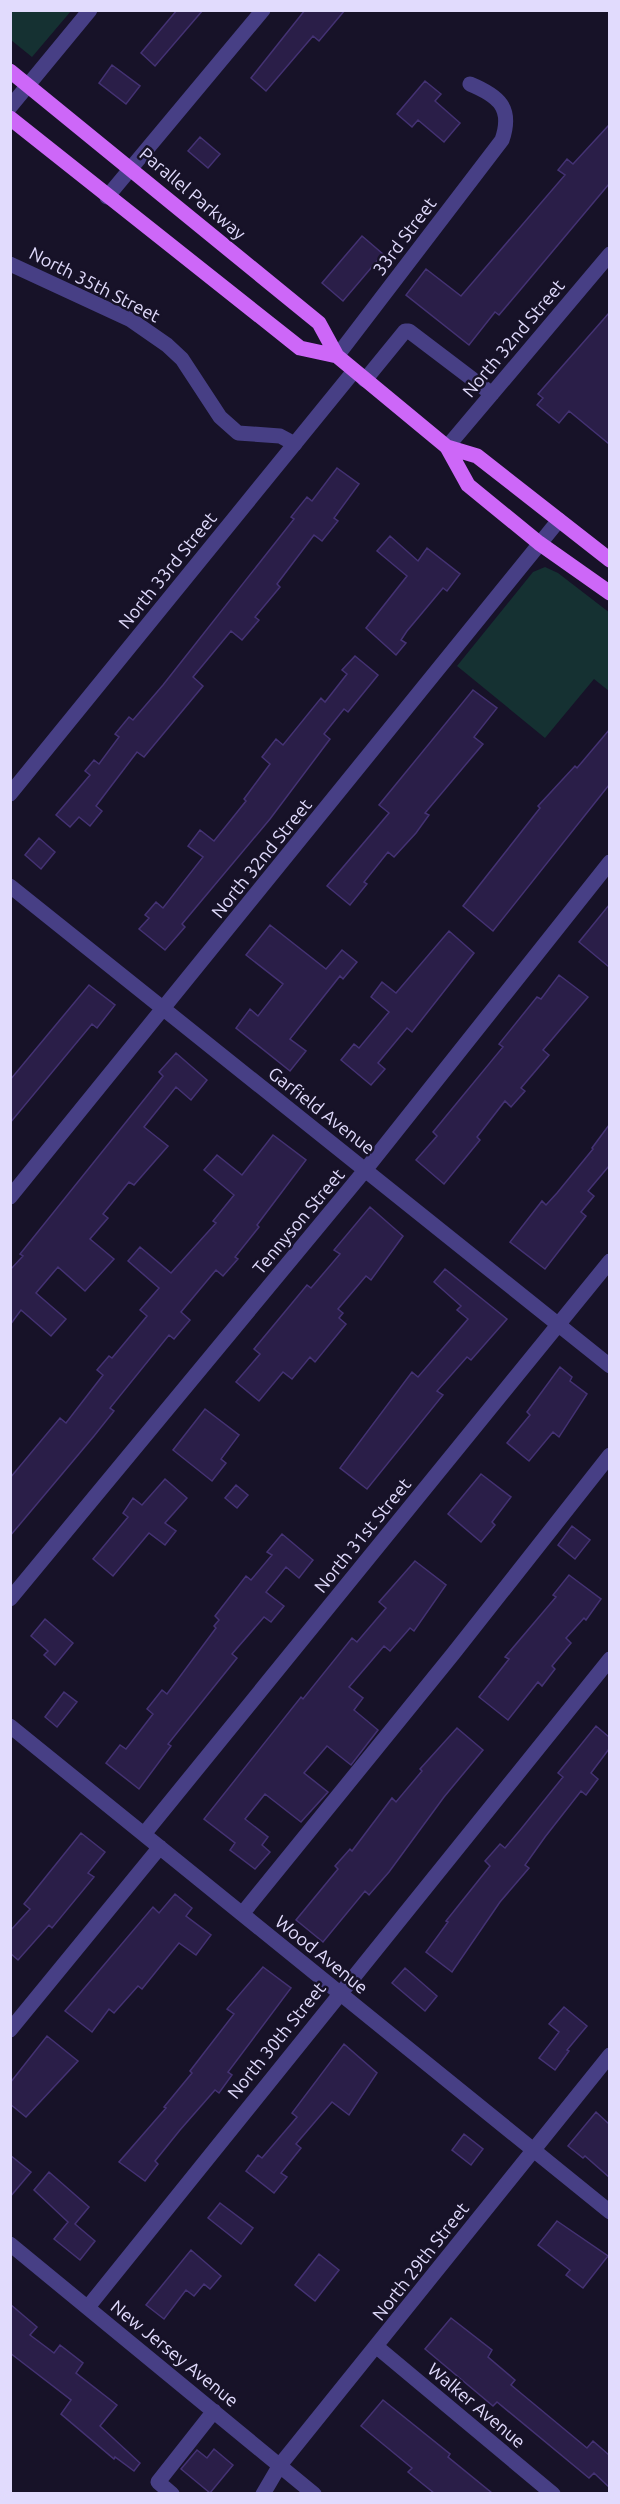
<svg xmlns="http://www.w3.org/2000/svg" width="620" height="2504" font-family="Ubuntu,sans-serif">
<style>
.green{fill:#153132}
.building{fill:#2a1e48;stroke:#443273;stroke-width:1.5}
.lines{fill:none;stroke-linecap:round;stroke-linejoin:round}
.minor{stroke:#473f85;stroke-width:15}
.major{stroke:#cd67f8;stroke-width:15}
.labels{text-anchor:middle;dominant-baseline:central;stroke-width:5;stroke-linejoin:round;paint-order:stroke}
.street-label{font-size:18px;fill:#e1dbfd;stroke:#171228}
</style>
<rect width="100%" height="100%" fill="#171228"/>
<path class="green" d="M10 11 11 10 71 11 32 57 11 40Z
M545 567 558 573 610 613 609 691 594 679 545 738 457 666 533 572Z"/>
<path class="building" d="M177 10H203L155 66 141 53Z
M305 10H345L319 41 313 36 266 91 251 78Z
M112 65 140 86 126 104 99 83Z
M425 81 441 94 435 101 460 123 444 142 418 120 412 127 397 114Z
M609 125V184L521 289 499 315 495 312 469 345 406 295 426 269 461 296 565 175 558 170 567 159 573 164Z
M200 137 220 154 208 168 188 151Z
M362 236 383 254 343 301 322 283Z
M609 313V444L569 411 559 423 537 405 543 398 538 394Z
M337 468 359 484 334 518 338 521 322 541 314 535 277 584 280 587 255 617 259 620 242 640 231 631 193 677 203 686 144 757 137 752 96 806 102 811 90 826 79 817 70 827 56 815 90 775 85 771 94 760 99 764 119 737 115 734 129 717 133 720 163 685 294 519 291 517 307 497 312 501Z
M390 536 418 561 427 548 460 574 447 591 443 588 407 631 401 640 406 643 396 655 366 628 407 576 377 551Z
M355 656 378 675 348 712 344 709 324 734 330 739 270 819 182 924 185 927 165 950 139 929 149 918 145 915 156 902 163 908 203 857 188 846 200 830 214 841 246 801 244 799 270 764 262 757 276 739 283 745 321 698 325 702 347 674 342 670Z
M473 690 497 708 474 737 483 744 425 813 429 815 416 833 394 857 388 852 364 882 367 884 350 905 327 886 389 813 379 805Z
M609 730V785L493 931 463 906 540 808 538 806 575 766 577 768Z
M39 838 55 852 41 869 25 855Z
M609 905V967L579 942Z
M270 925 326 969 342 950 357 962 343 979 340 976 290 1039 306 1051 290 1071 236 1028 250 1009 258 1016 283 984 246 955Z
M449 931 474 953 412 1032 407 1028 378 1063 385 1069 371 1085 341 1060 354 1044 359 1048 389 1012 371 997 382 982 396 993Z
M559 975 588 997 543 1050 549 1055 521 1088 525 1091 511 1107 505 1101 477 1137 480 1140 444 1184 416 1160 437 1136 433 1132 503 1047 499 1044 537 997 541 999Z
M89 985 115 1005 97 1028 92 1024 10 1123V1080Z
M176 1053 207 1080 191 1100 176 1087 144 1127 168 1146 134 1185 129 1182 103 1214 108 1218 90 1239 114 1259 85 1291 58 1267 36 1293 66 1319 51 1336 21 1310 10 1325V1270L23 1256 20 1254 163 1076 159 1072Z
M609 1125V1166L588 1191 594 1196 581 1212 586 1216 545 1269 510 1242 542 1201 546 1205 557 1193 593 1149 592 1148Z
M273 1135 306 1160 257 1225 259 1227 235 1257 238 1259 223 1276 216 1270 181 1312 190 1320 174 1339 169 1335 110 1408 114 1411 94 1436 10 1536V1478L60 1418 66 1423 103 1375 97 1370 109 1356 112 1358 147 1316 140 1310 159 1288 128 1261 140 1247 171 1273 216 1223 213 1221 234 1195 204 1170 217 1155 242 1175Z
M370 1207 403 1236 371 1280 366 1276 338 1309 343 1313 339 1318 346 1324 315 1362 310 1357 292 1379 283 1372 259 1401 236 1382 260 1354 254 1349 307 1285 311 1288 340 1254 334 1250Z
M445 1269 507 1319 471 1360 467 1357 437 1391 443 1395 367 1489 340 1468 412 1372 418 1377 468 1319 457 1310 461 1306 434 1282Z
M560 1367 572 1377 570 1381 587 1394 559 1437 553 1432 529 1461 507 1443 530 1415 527 1412Z
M205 1409 239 1435 221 1459 226 1463 212 1481 173 1450Z
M481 1474 511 1497 492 1522 495 1525 481 1542 448 1514Z
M165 1479 187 1498 165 1523 176 1531 165 1545 149 1533 113 1576 93 1559 128 1517 123 1513 133 1498 142 1505Z
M236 1485 248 1495 237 1508 225 1498Z
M572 1526 590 1540 575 1559 558 1545Z
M282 1534 313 1560 299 1578 286 1567 266 1592 284 1606 271 1622 264 1617 232 1654 237 1658 168 1744 171 1746 139 1789 106 1763 120 1745 126 1749 153 1714 147 1709 162 1690 167 1694 216 1628 214 1626 219 1620 215 1616 246 1576 251 1580 272 1555 267 1552Z
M415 1561 446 1585 414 1631 410 1628 390 1651 384 1646 349 1687 363 1698 354 1710 378 1730 351 1765 327 1746 304 1773 328 1792 301 1822 265 1794 245 1819 268 1837 262 1845 270 1852 255 1869 230 1850 235 1843 204 1819 301 1697 303 1699 352 1638 357 1642 386 1608 379 1602Z
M569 1575 601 1599 586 1620 584 1618 566 1638 571 1643 552 1666 555 1669 542 1686 538 1682 508 1720 479 1697 509 1659 505 1657 556 1597 553 1595Z
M45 1619 73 1643 55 1665 44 1655 48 1651 31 1636Z
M64 1692 77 1702 57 1727 45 1717Z
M596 1726 609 1737V1749L591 1773 598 1779 586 1795 581 1791 545 1837 525 1865 529 1868 500 1902 452 1972 426 1952 448 1922 446 1921 490 1866 485 1861 500 1844 505 1848 521 1829 563 1777 558 1773Z
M457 1728 483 1750 444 1797 389 1872 369 1895 365 1891 323 1942 296 1920 338 1869 335 1866 350 1849 352 1851 392 1798 396 1802 422 1771 420 1769Z
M81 1833 105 1852 88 1873 94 1877 52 1928 49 1925 18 1960 10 1953V1931L30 1909 24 1904Z
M175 1894 192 1908 186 1916 211 1935 196 1955 179 1943 142 1989 138 1986 114 2013 109 2009 92 2032 65 2011 153 1907 159 1913Z
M263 1967 291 1988 228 2072 232 2075 219 2093 215 2090 180 2130 155 2161 158 2164 145 2181 119 2162 166 2108 164 2107 192 2073 190 2071 234 2014 227 2009Z
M405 1968 437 1996 425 2011 392 1983Z
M564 2007 587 2026 567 2050 569 2051 555 2070 539 2058 559 2032 549 2024Z
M47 2036 78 2061 26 2117 10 2104V2083Z
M344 2044 377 2073 349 2115 332 2102 296 2144 301 2148 281 2173 287 2177 274 2193 246 2171 258 2155 262 2158 297 2117 292 2113Z
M596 2112 609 2124V2177L585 2156 583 2158 568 2146Z
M464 2134 483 2149 471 2165 452 2150Z
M10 2155 31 2172 10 2197Z
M49 2172 89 2207 75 2224 95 2241 80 2260 54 2239 68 2222 34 2190Z
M220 2203 253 2228 241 2244 208 2218Z
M557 2221 608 2256 583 2288 566 2275 570 2270 538 2245Z
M191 2250 221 2276 210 2289 204 2284 194 2296 186 2290 164 2319 146 2305Z
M319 2254 339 2270 315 2301 295 2285Z
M10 2304 37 2327 30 2335 54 2353 60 2345 83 2363 76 2373 117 2405 100 2426 140 2463 134 2471 115 2457 114 2459 61 2414 71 2400 10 2353Z
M451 2318 492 2350 488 2357 515 2380 511 2385 587 2448 593 2441 609 2455V2487L594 2473 589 2478 497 2402 493 2406 425 2349Z
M383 2400 450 2454 448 2457 492 2493H434L408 2472 412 2468 361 2426Z
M214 2449 233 2465 210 2493 181 2469 197 2450 207 2458Z"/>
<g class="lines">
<path class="minor" d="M10 107 90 10
M107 197 263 10
M10 264 131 320 167 345 182 359 220 417 238 433 280 436 295 444
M337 356 502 140C513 108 499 96 470 84
M365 380 405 331H409L492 394
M447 447 610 254
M10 794 354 371
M10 886 610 1366
M10 1197 559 520
M10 1599 366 1169 610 862
M10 1726 610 2212
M144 1834 610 1261
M242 1914 453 1654 610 1455
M10 2030 160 1847
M10 2244 314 2494
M88 2307 610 1659
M377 2347 553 2494
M172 2494 158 2482 214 2411
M263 2494 280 2465 610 2055"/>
<path class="major" d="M10 71 319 323 337 356 447 447 468 485 539 543 610 593
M10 118 300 348 337 356
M447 447 477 456 610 560"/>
</g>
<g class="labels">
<g class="street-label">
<text transform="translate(193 193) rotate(40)">Parallel Parkway</text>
<text transform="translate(404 236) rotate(-53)">33rd Street</text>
<text transform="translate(95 284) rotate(27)">North 35th Street</text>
<text transform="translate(513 338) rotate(-50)">North 32nd Street</text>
<text transform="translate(167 570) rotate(-51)">North 33rd Street</text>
<text transform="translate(261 858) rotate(-51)">North 32nd Street</text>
<text transform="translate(322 1110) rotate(38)">Garfield Avenue</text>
<text transform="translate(298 1221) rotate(-50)">Tennyson Street</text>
<text transform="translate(362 1535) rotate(-51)">North 31st Street</text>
<text transform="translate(322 1954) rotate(39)">Wood Avenue</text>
<text transform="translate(276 2040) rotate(-51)">North 30th Street</text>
<text transform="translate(420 2261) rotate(-52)">North 29th Street</text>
<text transform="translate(175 2353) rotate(39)">New Jersey Avenue</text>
<text transform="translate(477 2405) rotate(40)">Walker Avenue</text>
</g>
</g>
<rect width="620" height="2504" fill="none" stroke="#e1dbfd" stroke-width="24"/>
</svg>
